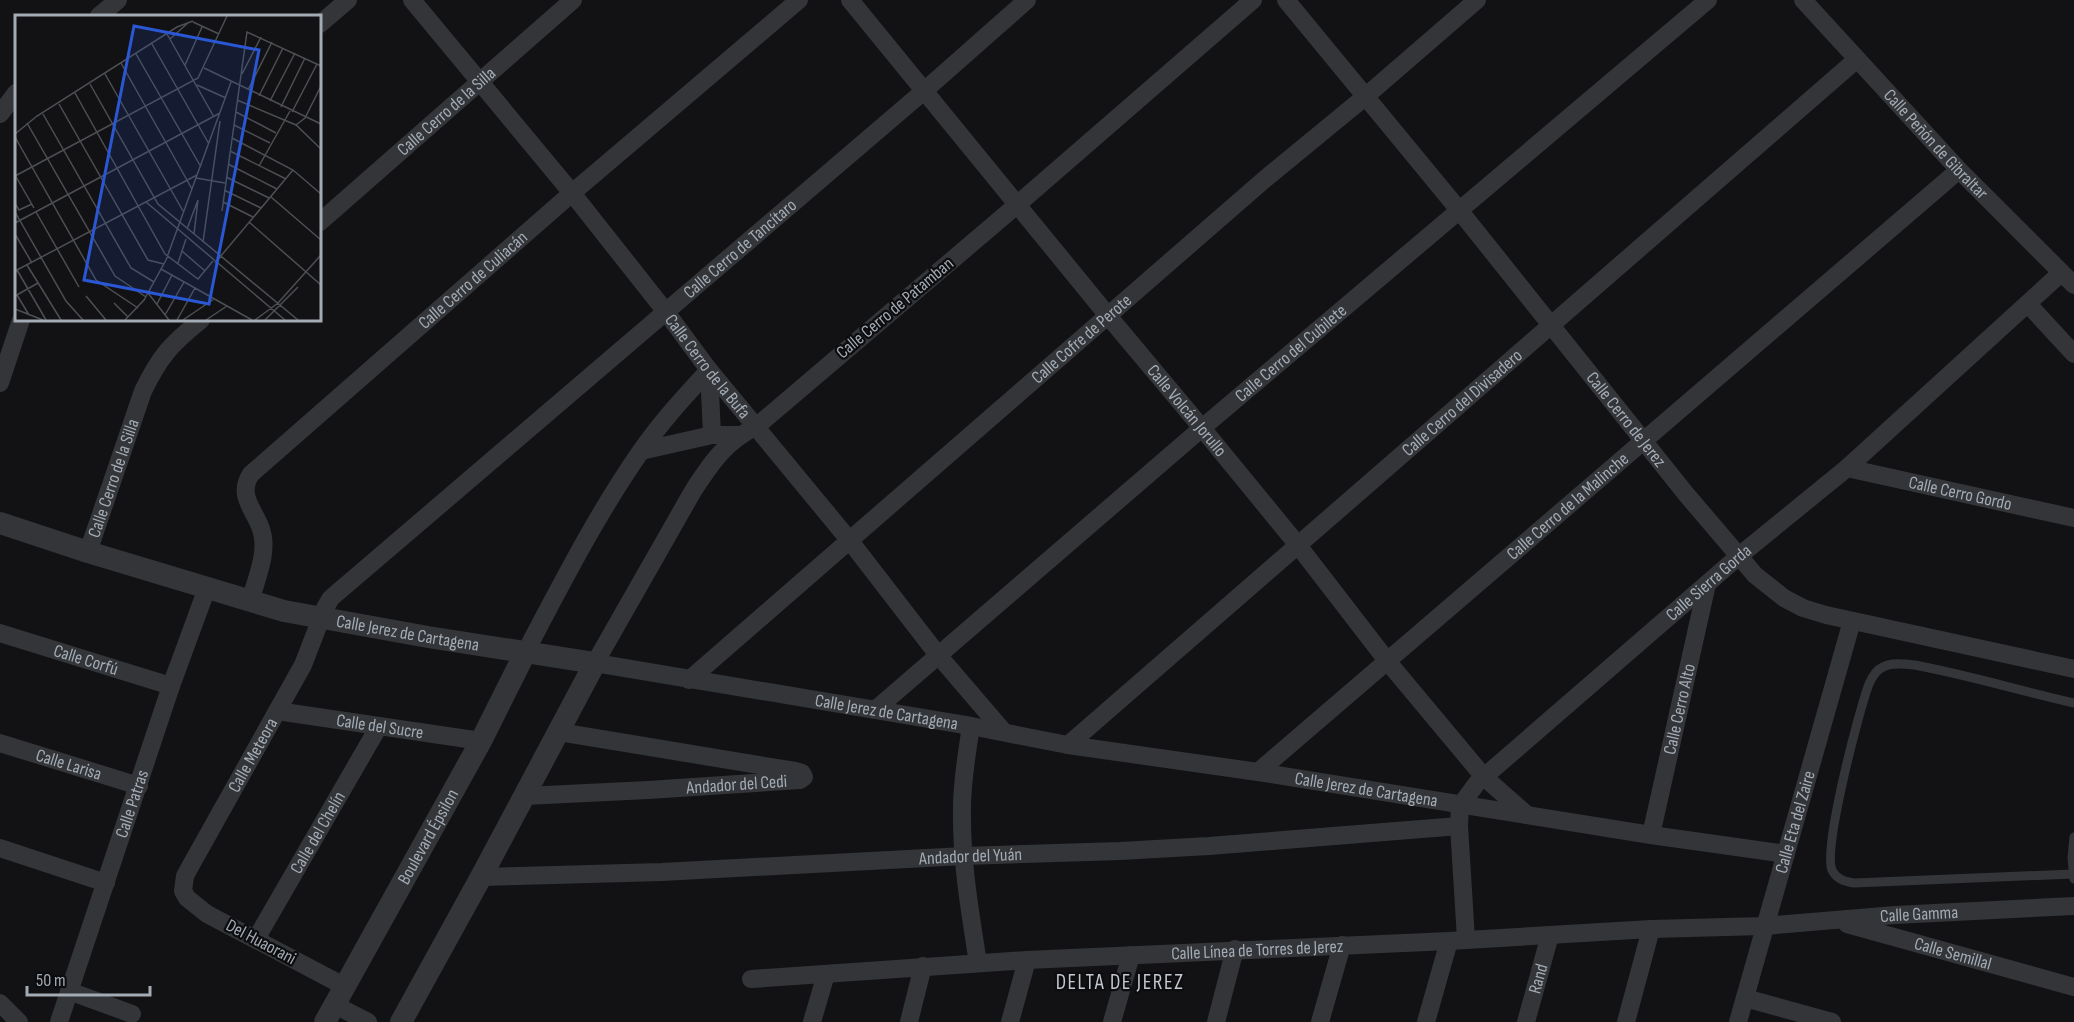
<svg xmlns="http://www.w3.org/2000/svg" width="2074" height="1022" font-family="'Sofia Sans Condensed',sans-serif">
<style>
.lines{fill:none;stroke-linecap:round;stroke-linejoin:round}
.service{stroke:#333539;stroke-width:9}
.minor{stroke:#333539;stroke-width:18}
.tertiary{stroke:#333539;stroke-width:22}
.labels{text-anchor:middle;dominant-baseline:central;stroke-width:4.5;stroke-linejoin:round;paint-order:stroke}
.street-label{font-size:18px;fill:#a3abb4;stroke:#0d0d0f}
.quarter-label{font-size:21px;letter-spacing:1.5px;fill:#c4c9d0;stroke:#0d0d0f}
.inset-road{fill:none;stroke:#4c4f54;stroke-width:1.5}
.view{fill:#2a57d4;fill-opacity:0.15;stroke:#2a57d4;stroke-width:3}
.inset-edge{fill:none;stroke:#a3abb4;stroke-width:3}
</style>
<rect width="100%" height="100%" fill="#121214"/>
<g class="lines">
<path class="service" d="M2074 837 2072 858 2074 879
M2073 874 1854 883C1845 882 1836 879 1832 870 1823 848 1859 710 1869 684 1872 677 1876 670 1883 667 1892 662 1905 664 1915 665 1968 675 2021 691 2074 703"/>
<g class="minor">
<path id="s1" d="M412 0 572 193 666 312 709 370 850 541 938 655 1004 732"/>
<path id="s2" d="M850 0 1109 317 1202 428 1297 544 1388 662 1484 777 1527 815"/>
<path id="s3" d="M1253 0 1018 204 757 426C726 441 711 463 693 491L595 663 971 726 1068 745 1258 772 1651 835 1786 854"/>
<path id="s4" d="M1286 0 1459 210 1686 494 1755 575 1784 598 1803 608 1826 615 2074 669"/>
<path id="s5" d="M1803 0 1959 170 2074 285"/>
<path d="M99 16 118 0"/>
<path d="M320 24 348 0"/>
<path d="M0 114 16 93"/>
<path id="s6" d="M320 222 573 0"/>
<path d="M2028 304 2074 354"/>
<path d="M709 370 712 435"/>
<path d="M0 383 21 320"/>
<path d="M641 451 712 435H739"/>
<path id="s7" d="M1847 468 2074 518"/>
<path id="s8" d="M88 552 143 391C160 356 171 344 201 320"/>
<path id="s9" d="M250 602C256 579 269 552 261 529 254 509 237 495 251 474L572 193 799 0"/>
<path id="s10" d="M0 633 171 686"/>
<path d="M526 651C562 583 597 514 641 451 661 422 685 396 709 370"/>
<path id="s11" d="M689 680 1265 179 1366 96 1477 0"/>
<path id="s12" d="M875 710 1202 428 1708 0"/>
<path id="s13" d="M277 711 481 741"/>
<path d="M971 726C967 753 962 780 962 808 961 860 970 912 978 963"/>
<path id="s14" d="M0 743 139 786"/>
<path id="s15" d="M1068 745 1856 60"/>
<path id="s16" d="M1258 772 1959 170"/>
<path id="s17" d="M525 796 648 790 800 780 804 777 802 773 795 771 559 732"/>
<path id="s18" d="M1651 835 1707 584"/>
<path d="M0 848 106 883"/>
<path id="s19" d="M481 877 662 872 964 856 1120 851 1209 846 1459 826"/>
<path id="s20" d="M1847 924 2074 987"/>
<path id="s21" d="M256 939 379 726"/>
<path id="s22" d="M1466 939 1459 826 1460 806 1477 783 1739 556 1847 468 2061 273"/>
<path id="s23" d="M751 979 1027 960 1449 941 1651 929 1764 926 1895 915 2074 906"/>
<path id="s24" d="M344 986 207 914 187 898 183 891 185 876 191 865 303 665 325 608 331 598 924 91 1027 0"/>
<path d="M69 991 132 1014"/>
<path d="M1745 998 1832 1022"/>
<path d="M0 1003 19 1022"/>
<path d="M335 1005 368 1022"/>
<path id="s25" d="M59 1022 171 686 207 588"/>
<path d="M812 1022 826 974"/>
<path d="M909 1022 923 966"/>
<path d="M1010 1022 1027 960"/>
<path d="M1112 1022 1131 955"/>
<path d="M1216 1022 1235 949"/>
<path d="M1320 1022 1342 945"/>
<path d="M1426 1022 1449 941"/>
<path id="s26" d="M1526 1022 1550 935"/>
<path d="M1626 1022 1651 929"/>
<path id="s27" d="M1738 1022 1852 621"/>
</g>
<g class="tertiary">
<path id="s28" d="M0 523 88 552 284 611 428 637 595 663 481 877 401 1022"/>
<path id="s29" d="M325 1022 481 741 526 651"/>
</g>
</g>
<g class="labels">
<g class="street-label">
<text stroke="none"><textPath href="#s6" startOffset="168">Calle Cerro de la Silla</textPath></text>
<text stroke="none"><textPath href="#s5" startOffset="196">Calle Peñón de Gibraltar</textPath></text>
<text stroke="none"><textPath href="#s24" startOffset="1056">Calle Cerro de Tancítaro</textPath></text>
<text stroke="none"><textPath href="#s9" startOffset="429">Calle Cerro de Culiacán</textPath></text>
<text transform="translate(895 308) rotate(-40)">Calle Cerro de Patamban</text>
<text stroke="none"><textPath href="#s11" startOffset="520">Calle Cofre de Perote</textPath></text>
<text stroke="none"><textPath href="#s12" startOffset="548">Calle Cerro del Cubilete</textPath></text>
<text stroke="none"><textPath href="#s1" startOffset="471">Calle Cerro de la Bufa</textPath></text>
<text stroke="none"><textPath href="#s15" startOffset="522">Calle Cerro del Divisadero</textPath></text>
<text stroke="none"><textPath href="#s2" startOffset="531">Calle Volcán Jorullo</textPath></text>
<text stroke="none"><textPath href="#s4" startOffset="540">Calle Cerro de Jerez</textPath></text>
<text stroke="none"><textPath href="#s8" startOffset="78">Calle Cerro de la Silla</textPath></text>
<text stroke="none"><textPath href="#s7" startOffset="116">Calle Cerro Gordo</textPath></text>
<text stroke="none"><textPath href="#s16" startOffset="408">Calle Cerro de la Malinche</textPath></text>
<text stroke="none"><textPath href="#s22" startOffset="468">Calle Sierra Gorda</textPath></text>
<text stroke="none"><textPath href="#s28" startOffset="423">Calle Jerez de Cartagena</textPath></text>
<text stroke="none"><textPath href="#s10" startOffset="90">Calle Corfú</textPath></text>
<text stroke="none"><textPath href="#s18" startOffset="129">Calle Cerro Alto</textPath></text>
<text stroke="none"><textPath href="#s3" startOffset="1240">Calle Jerez de Cartagena</textPath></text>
<text stroke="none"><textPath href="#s13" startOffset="104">Calle del Sucre</textPath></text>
<text stroke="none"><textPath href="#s24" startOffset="342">Calle Meteora</textPath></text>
<text stroke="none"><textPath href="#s14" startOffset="72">Calle Larisa</textPath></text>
<text stroke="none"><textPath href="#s17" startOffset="212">Andador del Cedi</textPath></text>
<text stroke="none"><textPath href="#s3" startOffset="1726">Calle Jerez de Cartagena</textPath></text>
<text stroke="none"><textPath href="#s25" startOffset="230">Calle Patras</textPath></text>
<text stroke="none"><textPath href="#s27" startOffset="208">Calle Eta del Zaire</textPath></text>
<text stroke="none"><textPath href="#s21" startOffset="123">Calle del Chelín</textPath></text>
<text stroke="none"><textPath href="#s29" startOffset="212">Boulevard Épsilon</textPath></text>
<text stroke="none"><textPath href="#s19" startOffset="490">Andador del Yuán</textPath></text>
<text stroke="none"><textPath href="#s23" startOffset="1170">Calle Gamma</textPath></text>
<text transform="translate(261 942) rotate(28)">Del Huaorani</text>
<text stroke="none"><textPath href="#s23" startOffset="507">Calle Línea de Torres de Jerez</textPath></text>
<text stroke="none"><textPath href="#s20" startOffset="110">Calle Semillal</textPath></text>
<text stroke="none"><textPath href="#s26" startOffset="45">Rand</textPath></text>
</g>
<g class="quarter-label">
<text x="1120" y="982">DELTA DE JEREZ</text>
</g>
</g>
<g transform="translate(15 15)">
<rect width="306" height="306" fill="#121214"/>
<path class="inset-road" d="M178 7 204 19M152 19 199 102M155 24 174 7M137 29 194 129M121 39 186 152M106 48 177 174M170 50 187 12M189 53 306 109M90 59 168 196M227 59 246 22M75 69 143 189 283 305M182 70 211 83M233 75 257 27M60 78 150 239 183 264 198 246M244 81 268 33M222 85 281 110 306 134M255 86 280 38M44 89 133 245 149 249M266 92 290 43M221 97 261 118M277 97 302 49M28 99 116 253 139 267M12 108 100 261 131 282M219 110 255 128M281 110 290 103 306 71M0 119 22 101 162 12 178 6M0 122 81 265 123 293M217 123 278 155 306 179M215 136 271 164M213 149 262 174M244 151 275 96M0 160 19 193M0 161 183 63 212 1M211 162 254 183M181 163 210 168M209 175 246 193M256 182 306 225M131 187 270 305M208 187 238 202M0 188 4 195 17 189M207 196 232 17 306 51M0 197 51 286 68 305M21 197 64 272M234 207 306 270M0 208 205 98M172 214 183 185 179 219M0 219 17 248M188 227 205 106M167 236 190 256M163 248 171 224M200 248 278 155M12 250 46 305M146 254 237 305M2 255 31 305M0 256 182 160M133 278 154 305M2 280 14 300M0 281 23 268M71 281 91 305M99 288 113 302M142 289 157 260M0 294 28 305M150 300 169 267M110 305 129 285 151 245 216 67M162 305 180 273M168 305 199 284M191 305 212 291M240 305 263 288 306 240M250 305 283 272"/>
<path class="view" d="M119 11 244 35 194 289 69 265Z"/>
<rect width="306" height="306" class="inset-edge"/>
</g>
<path d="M27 986v9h123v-9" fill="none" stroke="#a3abb4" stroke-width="3"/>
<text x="36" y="986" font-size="18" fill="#a3abb4" stroke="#0d0d0f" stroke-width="4.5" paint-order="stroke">50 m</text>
</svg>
